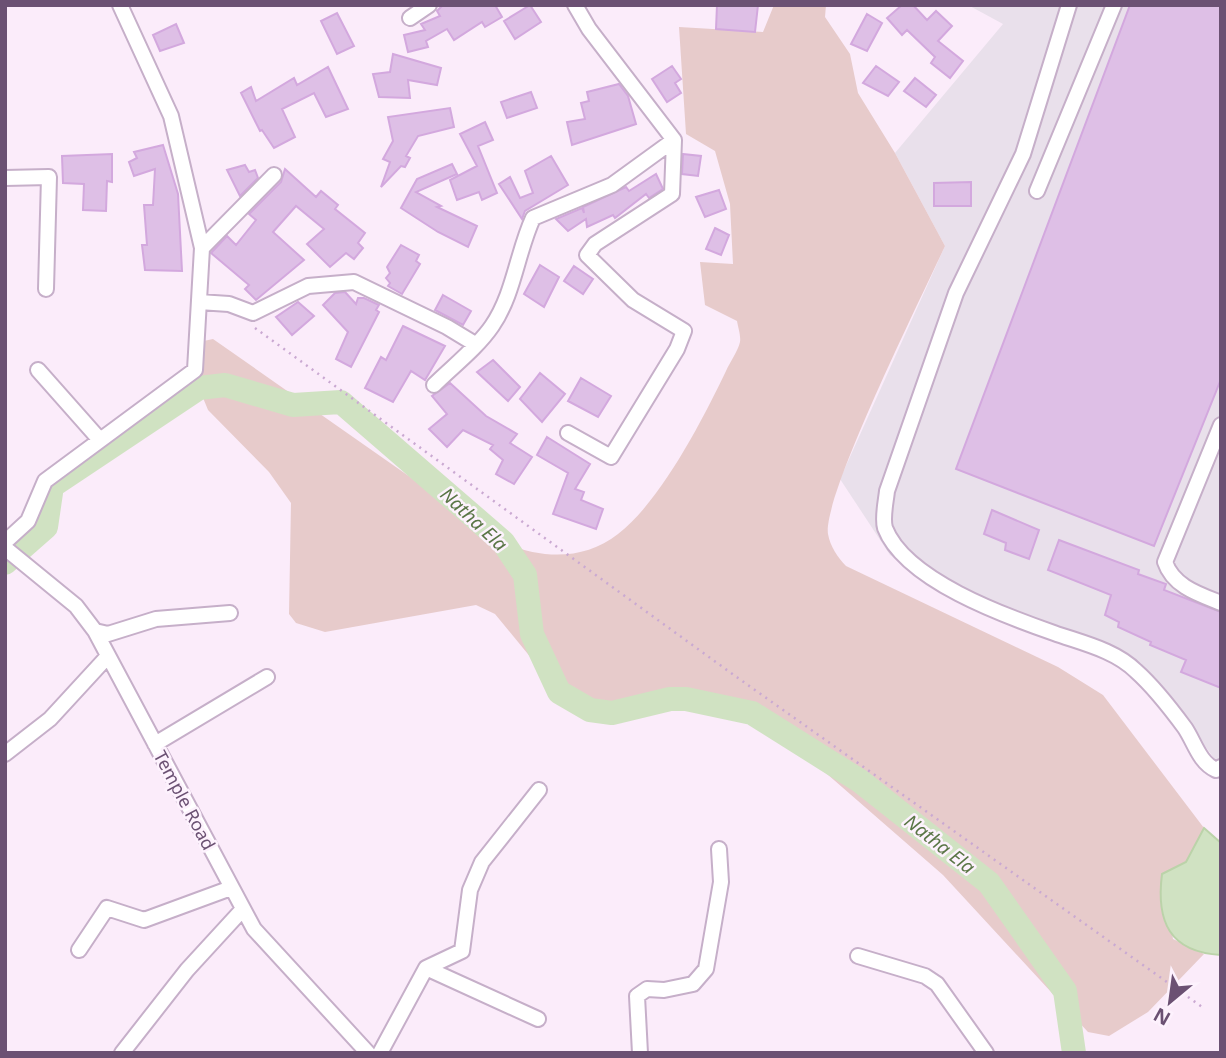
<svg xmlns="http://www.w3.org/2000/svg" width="1226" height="1058" font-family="'Noto Sans',sans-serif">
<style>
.industrial{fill:#e9e0eb}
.green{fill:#e7cbcb}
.water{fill:#d0e2c2;stroke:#bbd3a9;stroke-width:2}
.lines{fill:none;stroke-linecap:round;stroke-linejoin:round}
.river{stroke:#d0e2c2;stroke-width:24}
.building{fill:#debfe6;stroke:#d3a8de;stroke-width:2}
.minor-casing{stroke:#c6afc9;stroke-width:18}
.path{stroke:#caa9d2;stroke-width:2.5;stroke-dasharray:2 5;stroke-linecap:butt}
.minor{stroke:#fff;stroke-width:14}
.labels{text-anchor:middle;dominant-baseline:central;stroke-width:5;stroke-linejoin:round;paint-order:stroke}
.street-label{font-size:18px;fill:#6b5173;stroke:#fdf2fd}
.water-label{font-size:19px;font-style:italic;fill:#5a7646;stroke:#fdf2fd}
</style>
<rect width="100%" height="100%" fill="#fbecfa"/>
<path class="industrial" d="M968 5H1221V768L1157 680 985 613 890 555 840 479 945 246 895 153 1003 24Z"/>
<path class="green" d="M774 5H826L825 17 850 54 858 93 895 153 945 246C924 292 822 497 828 534 830 546 838 558 846 566L1058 667 1103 695 1204 828 1186 862 1162 874 1173 939 1204 954 1148 1012 1109 1036 1088 1032 943 875 819 767 733 713 686 699H670L612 713 590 710 574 703 559 692 495 614 476 605 325 632 296 623 289 614 291 503 269 472 208 410 199 388 195 350 199 342 213 339 503 542C540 559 584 561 618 534 661 501 703 419 726 371 730 362 738 351 740 342 741 336 738 327 737 321L705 305 700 262 733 264 730 204 715 151 686 134 679 27 763 32Z"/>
<path class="water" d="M1204 828 1221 843V955C1169 952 1156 921 1162 874L1186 862Z"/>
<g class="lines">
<path class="river" d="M5 563 46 527 52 486 199 388 225 385 293 405 341 402 503 542 525 575 532 634 559 692 590 710 612 713 670 699H686L752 713 860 781 989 883 1065 991 1074 1053"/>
</g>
<path class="building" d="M443 5H495L502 17 485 27 482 22 454 40 447 29 426 41 428 47 408 52 404 35 425 30 421 24 440 16 437 11Z
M530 5 541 22 515 39 504 21Z
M717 5H758L755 32 716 29Z
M902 5H913L927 20 936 11 952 26 938 41 963 61 950 78 931 63 935 57 907 30 902 35 887 18Z
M1130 5H1221V379L1154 546 956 469Z
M337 13 354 46 337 54 321 21Z
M867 14 882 23 867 51 851 44Z
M176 24 184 43 160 51 153 35Z
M393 54 441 68 437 85 408 80 410 98 379 97 373 74 390 72Z
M672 66 681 79 675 83 681 93 667 102 652 79Z
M876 66 899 82 888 96 863 83Z
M328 67 348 109 326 117 314 93 282 109 295 137 274 148 262 130 260 131 241 93 251 87 256 101 294 78 297 85Z
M915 78 936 95 926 107 904 91Z
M619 84 628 96 636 124 572 145 567 122 585 119 581 103 589 101 587 92Z
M531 92 537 108 507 118 501 102Z
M450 108 454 127 418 136 406 156 410 158 405 167 401 166 381 187 390 162 383 159 393 141 388 117Z
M485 122 493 140 478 146 497 193 482 200 479 192 457 200 450 180 477 166 460 134Z
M163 145 178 194 182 271 145 270 142 245H147L144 205H153L155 169 134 176 129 162 137 158 134 152Z
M112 154V182L107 181 106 211 83 210 84 184 63 183 62 156Z
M683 154 701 156 698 176 682 174Z
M551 156 568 185 525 211 522 219 499 184 510 177 520 198 533 193 525 171Z
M452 164 457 174 416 192 441 206 437 207 477 226 468 247 438 232 401 208 417 179Z
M245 165 249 172 255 170 258 178 240 196 227 170Z
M285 169 316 197 321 191 338 205 335 209 365 233 358 243 363 248 354 259 346 253 330 267 307 244 324 229 296 206 273 232 304 260 256 300 245 289 249 285 211 253 227 236 236 245 256 220 249 214 281 182Z
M656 174 663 189 649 198 646 194 615 218 613 215 587 227 586 219 568 231 556 219 582 208 584 213 583 207 626 187 629 191Z
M971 182V206H934V183Z
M719 190 726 209 705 217 696 197Z
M715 228 729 235 721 255 706 249Z
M401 245 419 255 416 261 420 264 402 294 388 286 390 283 386 278 390 273 387 267Z
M540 265 559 277 544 307 524 294Z
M574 266 593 279 583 294 564 281Z
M345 292 356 304 358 298H364L379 305 376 310 379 312 351 367 336 359 348 332 323 305 335 293Z
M443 295 471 311 463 325 435 310Z
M298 302 314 316 292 335 276 317Z
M403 326 445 346 425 380 411 371 393 402 365 388 381 357 386 360Z
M493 360 520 387 508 401 477 372Z
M540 373 565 394 542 422 520 399Z
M581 378 611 396 598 417 568 401Z
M450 383 486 416 517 434 510 443 532 457 514 484 496 474 503 460 490 449 493 445 463 430 447 447 429 429 447 414 432 396Z
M547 437 590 464 575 489 584 492 581 500 603 509 596 529 553 514 568 473 537 455Z
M992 510 1039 530 1029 559 1005 550 1006 543 984 534Z
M1059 540 1139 570 1138 574 1166 584 1164 590 1221 612V688L1181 672 1186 660 1150 645 1151 642 1118 627 1119 622 1105 615 1111 595 1048 570Z"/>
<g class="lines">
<defs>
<path id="minor" d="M120 5 171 116 202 248
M1069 5 1023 154 956 293 887 491C886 501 882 518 885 528 905 580 1005 616 1054 633 1082 643 1115 650 1136 671 1154 687 1171 709 1185 728 1195 743 1199 762 1216 770L1221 767
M410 18 429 5
M5 178 49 177 46 289
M1037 191 1114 5
M199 302 229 304 253 313 308 286 354 282 447 327 475 344
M38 370 100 440
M434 385C452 367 477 348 492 326 514 294 517 253 533 218L612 185 674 140
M1221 425 1165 562C1173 586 1198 594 1221 603
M568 433 611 457 677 349 684 331 633 300 587 255 595 244 672 194 674 140 589 29 575 5
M5 542 28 521 45 481 195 370 202 248 274 175
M5 548 76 606 95 631 254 929 368 1053
M95 631 108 634 156 619 230 613
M155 744 267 677
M5 754 50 719 108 656
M79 950 107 908 144 920 231 888
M858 956 925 976 937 984 986 1053
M426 968 538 1019
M122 1053 187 970 243 909
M380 1053 426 968 462 951 470 890 482 862 539 790
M640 1053 637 996 647 989 664 990 693 984 706 969 721 882 719 849"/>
</defs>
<use href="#minor" class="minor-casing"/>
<path class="path" d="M255 328 731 673 1205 1009"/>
<use href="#minor" class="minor"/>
</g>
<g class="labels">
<g class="street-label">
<text transform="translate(185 800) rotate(62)">Temple Road</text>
</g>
<g class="water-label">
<text transform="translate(474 519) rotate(43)">Natha Ela</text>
<text transform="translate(940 844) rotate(38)">Natha Ela</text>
</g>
</g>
<rect width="1226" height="1058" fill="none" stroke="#6b5173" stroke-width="14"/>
<g transform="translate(1170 1002) rotate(209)" stroke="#fdf2fd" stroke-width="5" paint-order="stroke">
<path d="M0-5L12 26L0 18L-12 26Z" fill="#6b5173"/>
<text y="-10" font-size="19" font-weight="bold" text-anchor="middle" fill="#6b5173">N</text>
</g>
</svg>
